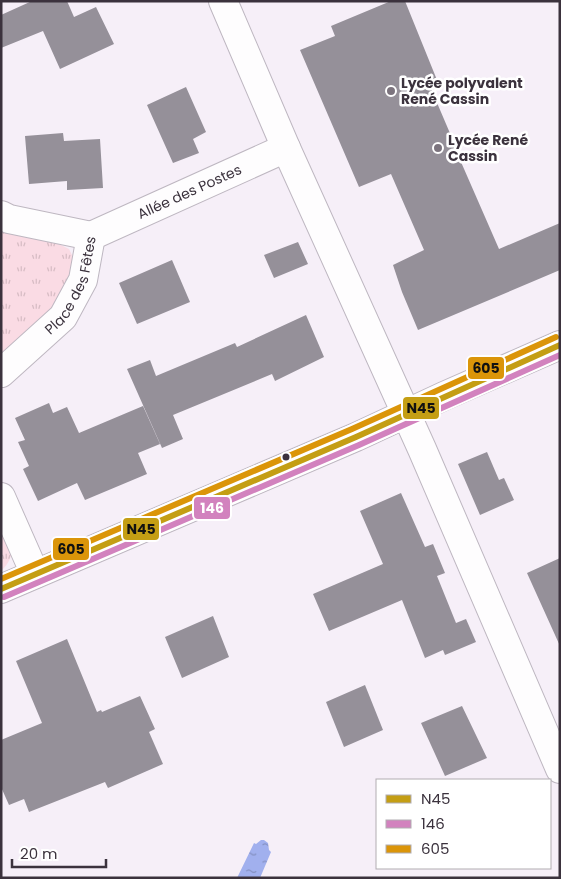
<svg xmlns="http://www.w3.org/2000/svg" width="561" height="879" font-family="Poppins,sans-serif">
<style>
.park{fill:url(#park-tufts)}
.water{fill:url(#water-ripples)}
.building{fill:#959099}
.lines{fill:none;stroke-linecap:round;stroke-linejoin:round}
.minor-casing{stroke:#beb7c1;stroke-width:30}
.major-casing{stroke:#beb7c1;stroke-width:30}
.minor{stroke:#fefdfe;stroke-width:28}
.major{stroke:#fefdfe;stroke-width:28}
.bus-1-casing{stroke:#fff;stroke-width:10}
.bus-2-casing{stroke:#fff;stroke-width:10}
.bus-3-casing{stroke:#fff;stroke-width:10}
.bus-1{stroke:#c49e14;stroke-width:6}
.bus-2{stroke:#d282be;stroke-width:6}
.bus-3{stroke:#db9509;stroke-width:6}
.poi-dot{fill:#7c747e;stroke:#fff;stroke-width:2}
.bus-dot{fill:#3b323d;stroke:#fff;stroke-width:2}
.labels{text-anchor:middle;dominant-baseline:central;stroke-width:5;stroke-linejoin:round;paint-order:stroke}
.poi-label{font-size:14px;font-weight:bold;fill:#3b323d;stroke:#fff;text-anchor:start}
.street-label{font-size:14px;fill:#3b323d;stroke:#fff}
.line-badge{stroke:#fff;stroke-width:2}
.badge-label{font-size:14px;text-anchor:middle;font-weight:bold;fill:#fff}
.pale-badge-label{font-size:14px;text-anchor:middle;font-weight:bold;fill:#111}
</style>
<defs>
<pattern id="park-tufts" width="24" height="20" patternUnits="userSpaceOnUse" patternTransform="scale(1.25)"><rect width="24" height="20" fill="#fadbe4"/><path d="M3 7l-1-3M5 7V3M7 7l1-3M15 17l-1-3M17 17v-4M19 17l1-3" fill="none" stroke="#d7bcc4"/></pattern>
<pattern id="water-ripples" width="26" height="14" patternUnits="userSpaceOnUse" patternTransform="scale(1.25)"><rect width="26" height="14" fill="#a1b0ee"/><path d="M2 4q2-2 4 0t4 0M15 11q2-2 4 0t4 0" fill="none" stroke="#8490c2"/></pattern>
</defs>
<rect width="100%" height="100%" fill="#f6eff8"/>
<path class="park" d="M1 227 61 245 69 249 75 261C71 274 68 287 63 299 53 319 17 337 1 355Z
M1 518C9 540 20 553 1 571Z"/>
<path class="water" d="M261 840H264L268 843 269 850 271 852 260 878H237L254 843 256 844Z"/>
<path class="building" d="M32 1H67L74 17 96 7 114 44 60 69 43 31 1 48V15Z
M391 1H405L437 80 429 84 455 145 454 146 499 249 560 223V270L418 330 402 292 393 265 424 250 391 174 359 187 300 50 335 36 331 26Z
M186 87 206 132 193 139 199 153 173 163 147 105Z
M63 133 64 141 100 139 103 188 67 190V181L29 184 25 136Z
M298 242 308 264 274 278 264 255Z
M172 260 190 302 137 324 119 283Z
M306 315 324 357 275 381 272 374 173 415 183 439 162 448 127 369 150 360 156 376 235 343 237 347Z
M49 403 53 413 67 407 79 433 143 406 160 444 138 453 147 474 85 500 77 483 38 501 23 469 29 466 18 442 25 440 15 418Z
M487 452 499 480 504 478 514 500 480 515 458 464Z
M401 493 425 547 433 544 445 573 437 576 456 623 466 619 476 642 445 655 443 650 425 658 402 600 329 631 313 594 383 564 360 511Z
M560 558V646L527 573Z
M213 616 229 657 182 678 165 637Z
M67 639 97 712 101 710 102 712 140 696 155 729 149 732 163 764 108 788 105 782 29 812 24 799 9 805 1 787V740L42 723 16 661Z
M365 685 383 730 344 747 326 702Z
M462 706 487 758 445 776 421 723Z"/>
<g class="lines">
<defs>
<g id="minor">
<path d="M223 1 286 148 422 449 560 769"/>
<path d="M1 215 9 219 91 236"/>
<path id="s1" d="M91 236 286 148"/>
<path id="s2" d="M1 373 63 317 83 280 91 236"/>
<path d="M1 497 35 574"/>
</g>
<path id="major" d="M1 589 356 437 444 396 560 345"/>
</defs>
<use href="#minor" class="minor-casing"/>
<use href="#major" class="major-casing"/>
<use href="#minor" class="minor"/>
<use href="#major" class="major"/>
<defs>
<path id="bus-1" d="M1 589 356 437 560 345"/>
<path id="bus-2" d="M4 597 359 445 560 355"/>
<path id="bus-3" d="M1 579 352 429 556 337"/>
</defs>
<use href="#bus-1" class="bus-1-casing"/>
<use href="#bus-2" class="bus-2-casing"/>
<use href="#bus-3" class="bus-3-casing"/>
<use href="#bus-1" class="bus-1"/>
<use href="#bus-2" class="bus-2"/>
<use href="#bus-3" class="bus-3"/>
</g>
<g class="poi-dot">
<circle cx="391" cy="91" r="5"/>
<circle cx="438" cy="148" r="5"/>
</g>
<circle class="bus-dot" cx="286" cy="457" r="4.5"/>
<g class="labels">
<g class="poi-label">
<text x="401" y="83">Lycée polyvalent<tspan x="401" dy="16">René Cassin</tspan></text>
<text x="448" y="140">Lycée René<tspan x="448" dy="16">Cassin</tspan></text>
</g>
<g class="street-label">
<text stroke="none"><textPath href="#s1" startOffset="108">Allée des Postes</textPath></text>
<text stroke="none"><textPath href="#s2" startOffset="116">Place des Fêtes</textPath></text>
</g>
</g>
<g class="line-badge">
<rect x="467" y="356" width="38" height="24" rx="5" fill="#db9509"/>
<rect x="402" y="396" width="38" height="24" rx="5" fill="#c49e14"/>
<rect x="193" y="496" width="38" height="24" rx="5" fill="#d282be"/>
<rect x="122" y="517" width="38" height="24" rx="5" fill="#c49e14"/>
<rect x="52" y="537" width="38" height="24" rx="5" fill="#db9509"/>
</g>
<g class="badge-label">
<text x="212" y="513">146</text>
</g>
<g class="pale-badge-label">
<text x="486" y="373">605</text>
<text x="421" y="413">N45</text>
<text x="141" y="534">N45</text>
<text x="71" y="554">605</text>
</g>
<rect width="561" height="879" fill="none" stroke="#3b323d" stroke-width="5"/>
<rect x="376" y="779" width="175" height="90" fill="#ffffff" stroke="#b1adb1"/>
<rect x="386" y="795" width="25" height="8" fill="#c49e14" stroke="#b1adb1"/>
<text x="421" y="804" font-size="15" fill="#3b323d">N45</text>
<rect x="386" y="820" width="25" height="8" fill="#d282be" stroke="#b1adb1"/>
<text x="421" y="829" font-size="15" fill="#3b323d">146</text>
<rect x="386" y="845" width="25" height="8" fill="#db9509" stroke="#b1adb1"/>
<text x="421" y="854" font-size="15" fill="#3b323d">605</text>
<path d="M12 859v8h94v-8" fill="none" stroke="#3b323d" stroke-width="2.5"/>
<text x="20" y="859" font-size="15" fill="#3b323d" stroke="#ffffff" stroke-width="4" paint-order="stroke">20 m</text>
</svg>
